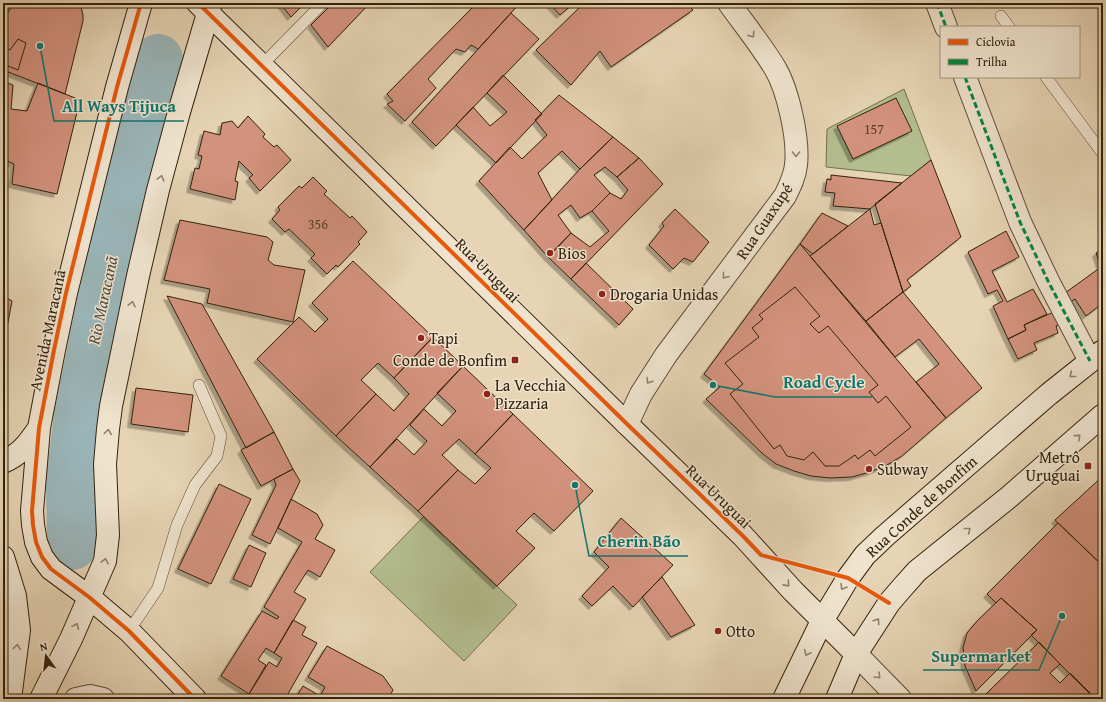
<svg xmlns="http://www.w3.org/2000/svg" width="1106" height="702" font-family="'Gentium Book Plus',serif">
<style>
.green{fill:#b3bd8e;stroke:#73704d}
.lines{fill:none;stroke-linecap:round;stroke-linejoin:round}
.river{stroke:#9ab5b8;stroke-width:50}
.building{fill:#d3927d;stroke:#33220c;filter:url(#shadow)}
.lane-casing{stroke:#604e36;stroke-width:12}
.street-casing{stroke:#604e36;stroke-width:24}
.secondary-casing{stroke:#33220c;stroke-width:24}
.lane{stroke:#efe3ce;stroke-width:11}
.street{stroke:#efe3ce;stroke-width:22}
.secondary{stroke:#efe3ce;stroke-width:22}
.quiet{stroke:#00873e;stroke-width:3;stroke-dasharray:6 3;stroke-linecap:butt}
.cycleway-casing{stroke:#efe3ce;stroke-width:6}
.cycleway{stroke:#e8590c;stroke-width:4}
.oneway{stroke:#91826d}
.poi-dot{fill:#8f2418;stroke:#efe3ce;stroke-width:1.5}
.labels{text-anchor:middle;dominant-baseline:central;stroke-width:3;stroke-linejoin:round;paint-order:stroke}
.number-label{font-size:14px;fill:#5b3e28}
.street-label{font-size:16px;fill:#33220c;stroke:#efe3ce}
.poi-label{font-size:16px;fill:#33220c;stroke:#efe3ce;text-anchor:start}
.water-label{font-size:17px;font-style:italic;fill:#524e40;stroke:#efe3ce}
.leader{fill:none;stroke:#0f766e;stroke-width:1.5}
.callout-dot{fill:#0f766e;stroke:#efe3ce;stroke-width:1.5}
.callout-label{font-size:17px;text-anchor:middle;font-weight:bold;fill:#0f766e;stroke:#efe3ce;stroke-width:3;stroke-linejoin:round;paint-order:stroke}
</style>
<defs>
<filter id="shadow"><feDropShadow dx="-3.5" dy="3.5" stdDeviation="0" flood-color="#0004"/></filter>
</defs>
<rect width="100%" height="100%" fill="#e6d4b4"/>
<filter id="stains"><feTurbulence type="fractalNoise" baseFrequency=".005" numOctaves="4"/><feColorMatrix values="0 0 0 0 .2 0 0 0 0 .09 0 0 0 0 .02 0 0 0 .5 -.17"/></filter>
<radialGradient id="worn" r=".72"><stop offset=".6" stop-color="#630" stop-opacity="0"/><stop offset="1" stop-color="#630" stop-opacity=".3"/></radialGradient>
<path class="green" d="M904 89 931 160 911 176 826 167 827 129Z
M423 517 517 605 464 661 370 572Z"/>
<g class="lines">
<path class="river" d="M72 545 71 481 79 415 135 138 144 98 158 59"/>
</g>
<path class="building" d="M3 3H10L13 5 3 20Z
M3 3H80L83 15V21L65 94 3 70Z
M280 3H305L291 17Z
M333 3H370L328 47 311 25Z
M477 3H520L478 49 471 45 465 52 456 49 428 79 436 88 405 121 387 104 393 101 387 94Z
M549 3H574L560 15Z
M584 3H687L693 10 611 67 600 51 571 85 536 50Z
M511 13 539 39 436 146 412 122Z
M18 39 26 43 18 70 3 64V45L10 50Z
M503 75 542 114 496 163 456 125 473 107 490 126 507 112 487 93Z
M3 81 13 85 11 109 27 111 38 83 80 100 57 194 12 184 14 164 3 159Z
M559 95 613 137 580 169 562 151 538 173 552 200 524 230 479 181 510 147 522 159 547 135 535 120Z
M896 98 912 131 853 159 837 126Z
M248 116 265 134 263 137 274 147 277 145 291 160 260 191 249 178 253 175 239 161 235 181 238 182 235 200 190 189 195 168 199 169 202 156 198 155 204 131 220 135 222 123 232 121 238 128Z
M613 137 639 158 617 177 605 167 594 175 610 193 592 211 580 218 571 205 558 215 571 233 548 257 524 230 580 169Z
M639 158 663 184 571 279 548 257 571 233 590 247 609 231 592 211 610 193 621 199 628 190 617 177Z
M931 160 961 237 907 280 911 286 903 292 875 204Z
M831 175 902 183 870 209 833 206 835 193 825 192 827 179 831 180Z
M313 177 327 191 324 194 350 218 352 216 367 232 358 242 360 244 338 267 336 265 327 274 311 258 315 254 289 229 285 232 272 219 280 210 278 207 299 186 302 188Z
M675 209 709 242 693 262 684 258 673 269 649 245 664 226 662 223Z
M870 209 874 225 881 223 903 292 866 321 810 256Z
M822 213 848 226 813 254 800 244Z
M180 220 267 237 273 242 268 260 274 265 305 270 293 322 207 303 210 289 164 280Z
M1006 231 1019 257 992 271 1007 302 1033 289 1047 314 1024 325 1026 330 1008 339 993 306 1003 301 997 290 988 294 968 252Z
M800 244 946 418 902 456 887 465 870 472 852 477 830 478 811 476 794 471 776 464 763 454 706 399 720 387 704 374Z
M1103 248V266L1101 267 1096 253Z
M353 261 433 337 394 378 378 363 361 380 376 394 336 436 257 359 299 317 315 332 328 319 312 303Z
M586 263 633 309 619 325 571 279Z
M1101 267 1103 270V303L1086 316 1075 299 1069 303 1065 293Z
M795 287 820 316 810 324 819 333 828 326 878 385 869 392 878 403 886 396 911 427 875 456 870 450 858 459 855 455 839 466H825L813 452 804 460 787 456 780 445 774 449 730 394 743 384 725 363 759 337 752 328 763 319 759 315Z
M903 292 982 388 946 418 916 382 939 364 919 339 895 357 866 321Z
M3 296 12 301 3 349Z
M167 296 202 304 274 432 246 448Z
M1056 311 1061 323 1056 326 1058 333 1034 343 1037 350 1018 359 1008 339 1026 330 1024 325Z
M433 337 463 366 370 467 336 436 376 394 394 411 409 394 394 378Z
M463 366 513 414 475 454 459 439 442 455 458 470 418 511 370 467 397 439 414 455 427 441 410 425 424 409 442 426 456 411 437 393Z
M136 388 193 395 188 432 131 424Z
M513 414 593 491 554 531 534 513 516 531 535 548 497 586 418 511 458 470 475 484 491 468 475 454Z
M274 432 293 469 261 486 241 450Z
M293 469 300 481 270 544 252 535 276 485 274 479Z
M1103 476V566L1055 520Z
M219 484 251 499 211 584 178 569Z
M291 499 317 514 323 525 315 539 335 550 320 577 308 570 294 592 306 599 274 653 266 648 258 660 266 665 249 694 221 676 262 611 277 619 279 617 264 607 302 542 278 528Z
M621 518 673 565 633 607 613 586 592 606 582 596 609 567 594 552Z
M1058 523 1103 566V699H1095L1031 635 1037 630 1001 598 996 603 987 594Z
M249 545 266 553 251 587 233 579Z
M662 577 695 625 671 637 642 597Z
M1001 598 1037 630 976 691 965 666 963 648 967 633 978 620Z
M293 620 306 627 302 635 317 643 285 699H257L249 694 269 662 277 667 282 658 274 653Z
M1039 642 1060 664 1050 673 1060 683 1070 673 1090 693 1084 699H989L985 695Z
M327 646 383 676 393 690 388 699H295L303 686 320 696 325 687 308 677Z"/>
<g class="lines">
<defs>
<path id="lane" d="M1001 16 1009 27
M262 65 323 3
M1046 77 1103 154
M129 631 158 588 177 525 195 485 217 456 221 436 199 385"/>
<path id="street" d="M937 3 946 27
M965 77 1020 222 1048 281 1090 361
M627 424 641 394 666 355 785 196C790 186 795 176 796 165 799 139 788 90 775 68 761 45 744 24 729 3
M856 654 900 699
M76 699 90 696 103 699"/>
<path id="secondary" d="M141 3 117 87 66 293 54 350 39 428 32 511 33 525 36 542 42 557 51 569 89 597 129 631 195 699
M198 3 627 424 743 536 793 591 856 654
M3 462C21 454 28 444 39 428
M3 557 15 596 19 630 10 699
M41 699 71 639 105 561 108 535 105 464 108 429 111 406 138 276 158 190 179 112 211 3
M784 699 822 621 848 578 865 555 885 536 1049 394 1103 351
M837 699 856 654 889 603 901 589 917 571 1009 497 1103 415"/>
</defs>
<use href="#lane" class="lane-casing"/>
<use href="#street" class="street-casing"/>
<use href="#secondary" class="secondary-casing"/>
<use href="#lane" class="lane"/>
<use href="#street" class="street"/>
<use href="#secondary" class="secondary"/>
<path class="quiet" d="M937 3 946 27
M965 77 1020 222 1048 281 1090 361"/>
<defs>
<path id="cycleway" d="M141 3 117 87 66 293 54 350 39 428 32 511 33 525 36 542 42 557 51 569 89 597 129 631 195 699
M198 3 627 424 743 536 761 555 848 578 889 603"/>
</defs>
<use href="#cycleway" class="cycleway-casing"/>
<use href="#cycleway" class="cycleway"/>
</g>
<defs><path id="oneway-chevron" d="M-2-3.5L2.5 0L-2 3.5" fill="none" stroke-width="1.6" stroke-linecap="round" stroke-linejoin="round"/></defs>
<g class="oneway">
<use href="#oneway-chevron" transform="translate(752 35) rotate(55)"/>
<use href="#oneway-chevron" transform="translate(796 154) rotate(91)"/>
<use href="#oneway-chevron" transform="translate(161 178) rotate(-75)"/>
<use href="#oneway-chevron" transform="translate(725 276) rotate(127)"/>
<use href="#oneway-chevron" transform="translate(132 304) rotate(-78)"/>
<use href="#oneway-chevron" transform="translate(1072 375) rotate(142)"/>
<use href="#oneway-chevron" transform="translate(649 381) rotate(122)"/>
<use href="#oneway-chevron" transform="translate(108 432) rotate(-83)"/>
<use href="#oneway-chevron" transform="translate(1078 437) rotate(-41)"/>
<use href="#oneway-chevron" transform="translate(968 530) rotate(-39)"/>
<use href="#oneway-chevron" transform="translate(105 561) rotate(-78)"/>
<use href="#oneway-chevron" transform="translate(787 584) rotate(48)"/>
<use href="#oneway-chevron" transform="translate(843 587) rotate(121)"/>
<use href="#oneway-chevron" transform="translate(877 621) rotate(-56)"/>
<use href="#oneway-chevron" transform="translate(76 626) rotate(-66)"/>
<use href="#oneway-chevron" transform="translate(17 647) rotate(-83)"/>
<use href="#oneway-chevron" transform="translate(807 653) rotate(116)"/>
<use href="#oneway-chevron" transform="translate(878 676) rotate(45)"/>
</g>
<g class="poi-dot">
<circle cx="550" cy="253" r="4"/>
<circle cx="602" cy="294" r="4"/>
<circle cx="421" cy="338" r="4"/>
<rect x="511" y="356" width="8" height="8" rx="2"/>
<circle cx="487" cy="394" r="4"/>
<rect x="1084" y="462" width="8" height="8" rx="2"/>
<circle cx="869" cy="469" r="4"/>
<circle cx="718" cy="631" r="4"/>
</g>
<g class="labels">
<g class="number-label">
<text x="874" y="129">157</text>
<text x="318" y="224">356</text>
</g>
<g class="street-label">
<text transform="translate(764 221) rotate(-56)">Rua Guaxupé</text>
<text transform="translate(488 270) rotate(45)">Rua Uruguai</text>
<text transform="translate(47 330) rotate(-78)">Avenida Maracanã</text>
<text transform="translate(719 496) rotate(44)">Rua Uruguai</text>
<text transform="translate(921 506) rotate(-42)">Rua Conde de Bonfim</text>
</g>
<g class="poi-label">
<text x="558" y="253">Bios</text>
<text x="610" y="294">Drogaria Unidas</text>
<text x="429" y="338">Tapi</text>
<text x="507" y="360" text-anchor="end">Conde de Bonfim</text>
<text x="495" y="385">La Vecchia<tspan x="495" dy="18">Pizzaria</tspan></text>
<text x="1080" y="457" text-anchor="end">Metrô<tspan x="1080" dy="18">Uruguai</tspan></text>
<text x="877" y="469">Subway</text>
<text x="726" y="631">Otto</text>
</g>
<g class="water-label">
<text transform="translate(102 300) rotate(-78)">Rio Maracanã</text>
</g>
</g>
<path class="leader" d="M40 46L54 121H184M713 385L775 397H872M575 485L589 556H688M1062 616L1039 670H923"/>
<g class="callout-dot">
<circle cx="40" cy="46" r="4"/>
<circle cx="713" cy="385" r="4"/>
<circle cx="575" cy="485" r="4"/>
<circle cx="1062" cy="616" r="4"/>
</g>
<g class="callout-label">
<text x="119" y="112">All Ways Tijuca</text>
<text x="824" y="388">Road Cycle</text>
<text x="639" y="547">Cherin Bão</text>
<text x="981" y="662">Supermarket</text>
</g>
<rect width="1106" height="702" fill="none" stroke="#e6d4b4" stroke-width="16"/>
<rect x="4" y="4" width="1098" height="694" fill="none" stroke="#33220c" stroke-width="2"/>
<rect x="8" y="8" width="1090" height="686" fill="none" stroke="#33220c"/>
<rect x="940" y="26" width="140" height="52" fill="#efe3ce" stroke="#a49680"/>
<rect x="948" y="39" width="20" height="6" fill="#e8590c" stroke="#a49680"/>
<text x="976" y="46" font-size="12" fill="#33220c">Ciclovia</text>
<rect x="948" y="59" width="20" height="6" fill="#00873e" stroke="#a49680"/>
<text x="976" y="66" font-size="12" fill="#33220c">Trilha</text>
<g transform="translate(46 656) rotate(345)" stroke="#efe3ce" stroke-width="3" paint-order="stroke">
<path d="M0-3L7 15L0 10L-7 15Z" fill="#33220c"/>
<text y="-6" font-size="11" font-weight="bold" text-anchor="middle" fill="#33220c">N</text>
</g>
<rect width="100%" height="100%" filter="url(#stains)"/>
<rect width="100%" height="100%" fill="url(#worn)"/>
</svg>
